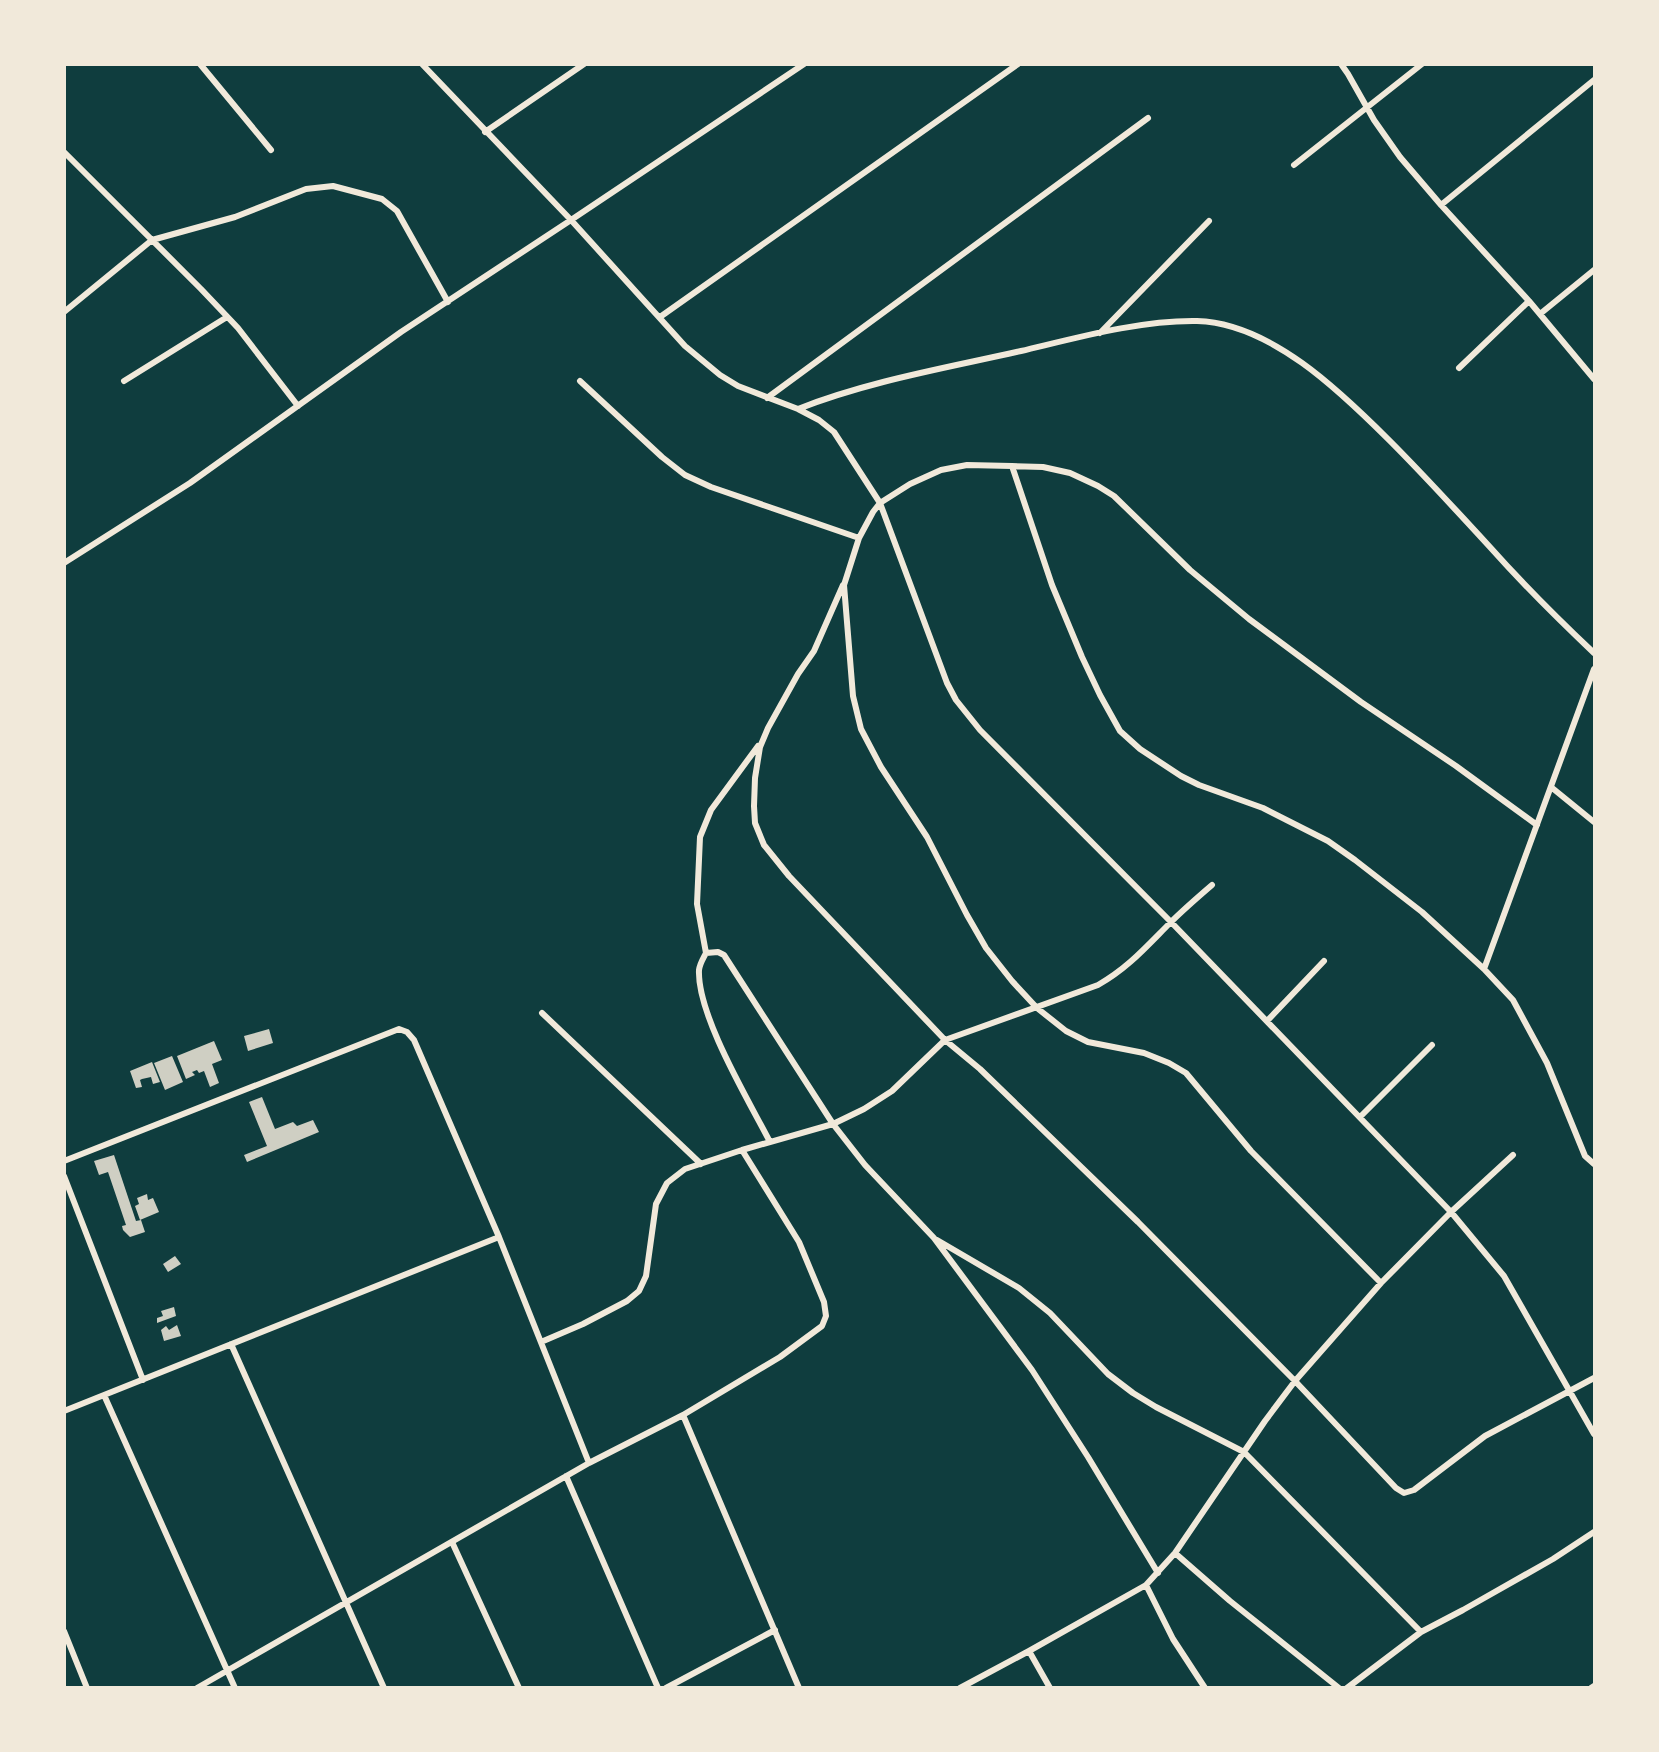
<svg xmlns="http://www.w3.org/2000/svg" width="1659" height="1752" font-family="'IBM Plex Sans',sans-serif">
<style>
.building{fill:#cfcfc3}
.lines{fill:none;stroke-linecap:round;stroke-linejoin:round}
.minor{stroke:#f1e9da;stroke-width:6}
</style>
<rect width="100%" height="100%" fill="#0f3d3e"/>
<path class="building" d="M269 1029 273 1043 248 1051 244 1036Z
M214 1041 222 1060 212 1064 219 1083 210 1087 204 1071 199 1073 197 1070 192 1072 195 1075 186 1079 177 1056Z
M172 1056 183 1082 165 1090 154 1063Z
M152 1062 160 1082 153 1084 151 1077 142 1079 140 1080 142 1087 136 1088 130 1071Z
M262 1097 275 1129 293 1122 297 1126 313 1120 319 1132 247 1162 244 1155 267 1146 249 1102Z
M114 1155 136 1221 141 1220 145 1232 130 1237 123 1230 122 1226 126 1225 108 1172 99 1175 94 1161Z
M147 1194 148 1200 153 1198 159 1212 140 1220 135 1206 139 1204 137 1198Z
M175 1256 181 1264 168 1272 163 1264Z
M174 1307 176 1316 157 1323V1318L163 1316 161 1311Z
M177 1325 181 1336 164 1341 161 1330 166 1326 169 1330Z"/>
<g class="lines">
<path class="minor" d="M200 64 271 150
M422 64 571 220 685 346 720 375 738 386 798 409 819 420 834 432 880 503 947 683 956 700 980 730 1171 922 1451 1212 1504 1276 1594 1434
M1341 64 1348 74 1374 120 1400 157 1441 205 1529 301 1594 379
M485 132 584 64
M64 152 201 289 238 328 298 406
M1294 165 1422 64
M1441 205 1594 80
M64 312 152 240 235 217 306 189 333 186 382 199 397 211 448 302
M1540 314 1594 270
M660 317 1018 64
M1100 333 1209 221
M1459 368 1529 301
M124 381 227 317
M580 381 662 457 685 475 711 487 859 538
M767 398 1148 118
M798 409C869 381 946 368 1021 351 1076 338 1140 320 1197 321 1270 323 1340 391 1389 440 1423 474 1456 510 1489 546 1522 583 1558 619 1594 653
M1012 466 1052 585 1082 657 1100 695 1120 731 1140 749 1181 776 1199 785 1263 808 1328 841 1355 860 1422 912 1484 969 1513 1000 1547 1063 1585 1156 1594 1164
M64 563 190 483 401 332 571 220 804 64
M843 585 814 651 798 674 768 728 760 747 755 778 754 806 755 823 764 845 789 876 945 1040 980 1069 1138 1222 1295 1381 1396 1488 1404 1493 1414 1490 1485 1436 1594 1378
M758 746 711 810 700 837 697 904 706 953C703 959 700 963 699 970 697 1015 749 1101 770 1142
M1551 787 1594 822
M706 953 718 952 724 955 833 1124 865 1165 934 1238 1032 1370 1088 1457 1158 1573
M1484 969 1594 669
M542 1013 701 1164
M1267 1021 1324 961
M1360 1117 1432 1045
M64 1161 399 1029 407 1032 414 1040 499 1237 589 1463
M64 1176 143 1380
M937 1240 1019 1288 1050 1313 1108 1374 1133 1393 1156 1407 1244 1452 1421 1632
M1381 1283 1251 1151 1186 1073 1169 1063 1144 1053 1088 1042 1066 1031 1037 1008 1012 981 986 948 967 915 927 837 881 767 861 729 853 696 844 585 859 538 873 512 880 503 910 484 941 470 967 465 1012 466 1043 467 1070 473 1098 486 1114 496 1190 570 1249 619 1361 702 1456 766 1537 825
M541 1342 583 1324 627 1301 639 1291 646 1276 656 1204 667 1183 685 1169 742 1150 833 1124 864 1109 892 1091 945 1040 1098 985C1128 968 1146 947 1170 923 1183 910 1198 897 1212 885
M231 1344 384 1688
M104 1395 235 1688
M64 1411 499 1237
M683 1415 799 1688
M566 1476 658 1688
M452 1542 519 1688
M1175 1553 1230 1601 1339 1688
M1146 1585 1173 1639 1205 1688
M64 1631 87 1688
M1029 1651 1050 1688
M197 1688 589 1463 683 1415 780 1357 822 1326 826 1316 824 1302 799 1242 742 1150
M666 1688 775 1630
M960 1688 1029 1651 1146 1585 1175 1553 1265 1421 1295 1381 1381 1283 1451 1212 1513 1155
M1347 1688 1421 1632 1463 1610 1553 1559 1594 1532
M1591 1688 1594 1686"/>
</g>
<rect width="1659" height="1752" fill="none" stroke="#f1e9da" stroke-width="132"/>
</svg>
